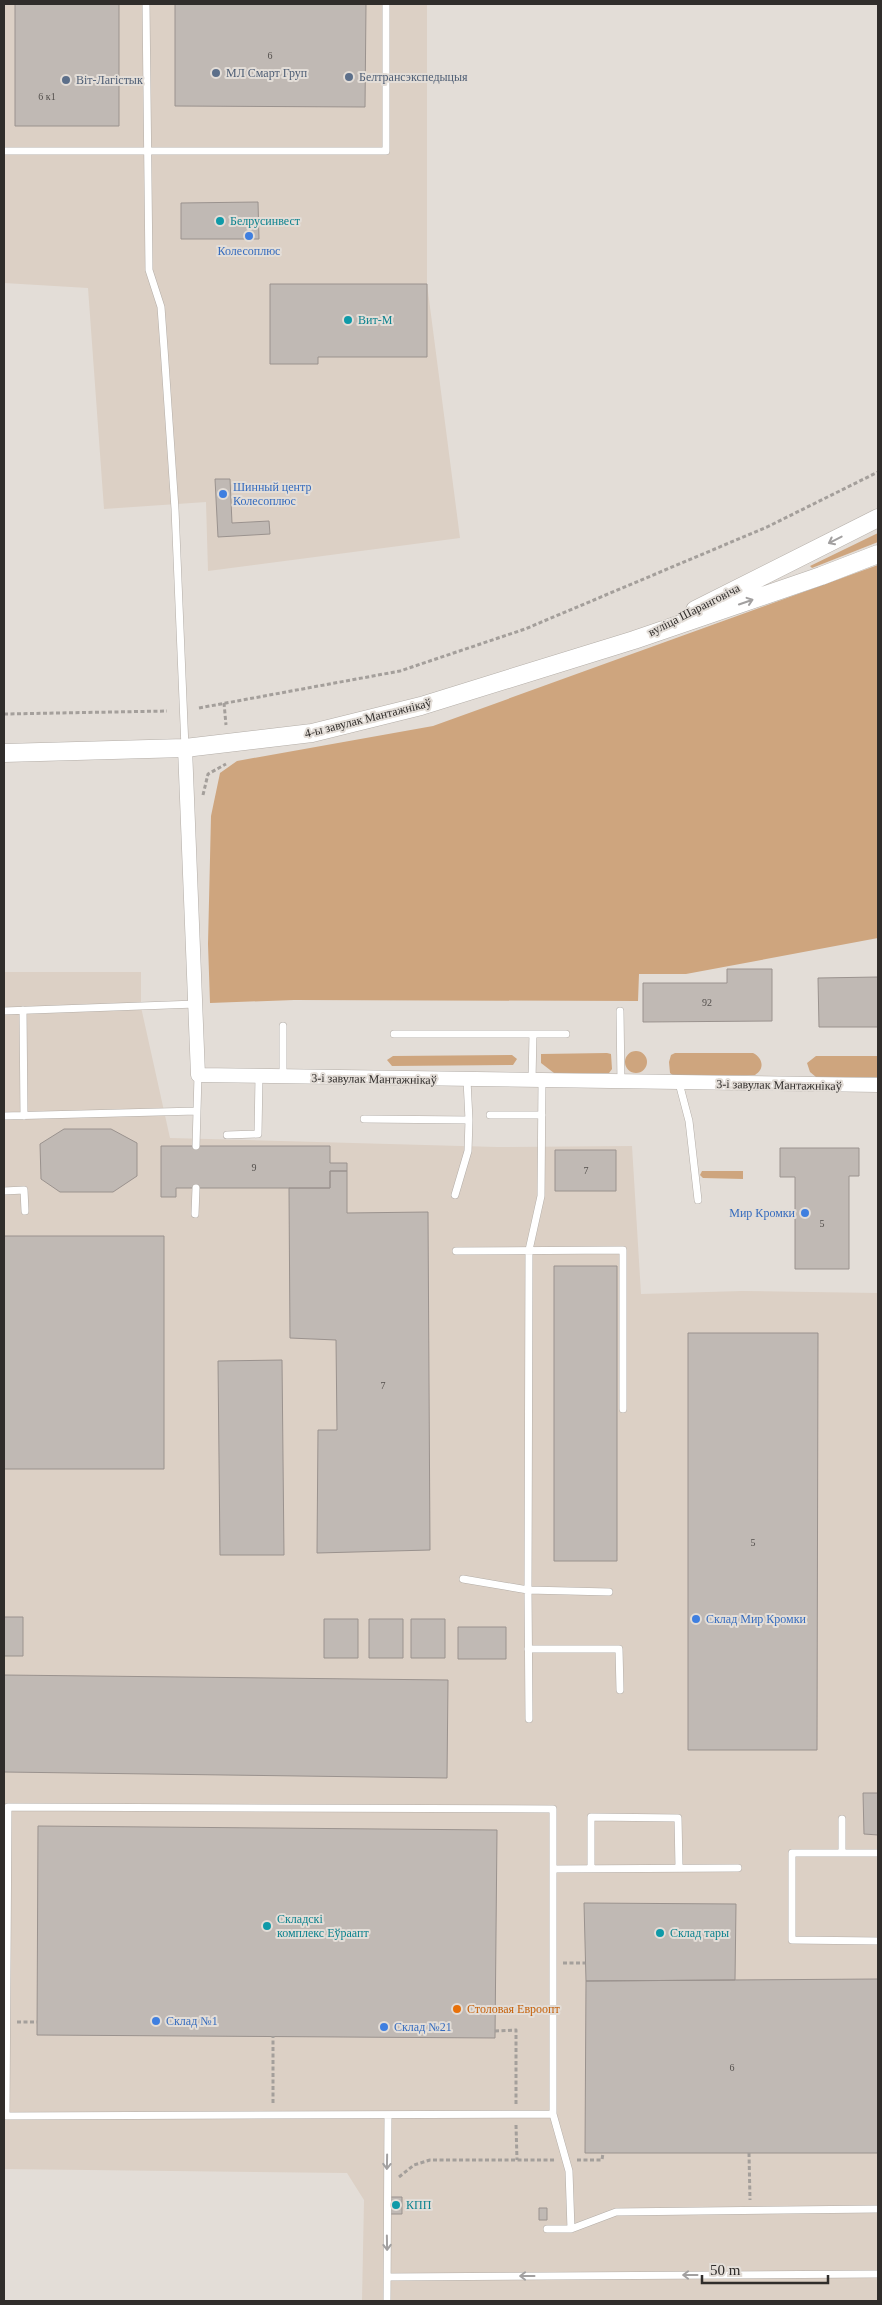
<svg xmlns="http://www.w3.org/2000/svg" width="882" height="2305" font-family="Georgia,serif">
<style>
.built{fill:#dcd0c5}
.green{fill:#cea57e}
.building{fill:#c0b9b4;stroke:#9a928e}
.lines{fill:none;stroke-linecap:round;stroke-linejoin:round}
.service-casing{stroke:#b3ada7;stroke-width:8}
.minor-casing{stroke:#b3ada7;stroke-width:15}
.tertiary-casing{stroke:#b3ada7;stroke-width:19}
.path{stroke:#a49f9b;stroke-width:3;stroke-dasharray:4 2.5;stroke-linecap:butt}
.service{stroke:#fff;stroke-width:7}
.minor{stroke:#fff;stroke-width:14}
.tertiary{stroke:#fff;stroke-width:18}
.oneway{stroke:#a2a0a0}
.service-dot{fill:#5c6f8a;stroke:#e3ddd7;stroke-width:2}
.culture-dot{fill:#0f9aa8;stroke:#e3ddd7;stroke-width:2}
.shop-dot{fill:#3f7fe0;stroke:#e3ddd7;stroke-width:2}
.food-dot{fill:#e8710a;stroke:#e3ddd7;stroke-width:2}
.labels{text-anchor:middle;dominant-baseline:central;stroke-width:4;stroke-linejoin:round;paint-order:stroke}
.number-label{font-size:10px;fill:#54504d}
.service-label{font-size:12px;fill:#4e5e75;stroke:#e3ddd7;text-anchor:start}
.culture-label{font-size:12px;fill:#0d838f;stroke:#e3ddd7;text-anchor:start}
.shop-label{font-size:12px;fill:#366cbe;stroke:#e3ddd7;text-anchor:start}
.street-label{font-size:12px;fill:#302d2b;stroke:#e3ddd7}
.food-label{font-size:12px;fill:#c56008;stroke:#e3ddd7;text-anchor:start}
</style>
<rect width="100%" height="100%" fill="#e3ddd7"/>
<path class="built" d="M4 4H427V284L460 538 208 571 206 502 104 509 88 288 4 283Z
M4 972H141V1007L170 1138 497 1147 632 1146 641 1294 742 1291 878 1293V2301H362L364 2200 347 2173 4 2169Z"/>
<path class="green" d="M878 533V542L812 568 810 566Z
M878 565V938L686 974H639L638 1001 294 1000 210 1003 208 944 211 816 220 773 237 761 433 726Z
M625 1062a11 11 0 1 1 22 0a11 11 0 1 1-22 0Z
M607 1053 611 1054 612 1069 609 1073H554L541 1063V1054Z
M675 1053H753C763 1058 765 1069 755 1075L674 1076 670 1073 669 1062 671 1055Z
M512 1055 517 1059 513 1065 392 1066 387 1060 393 1056Z
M816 1056H878V1077H816L810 1072 807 1063Z
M702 1171H743V1179L703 1178 700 1175Z"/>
<path class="building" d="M15 4H119V126H15Z
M175 4H366L365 107 175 106Z
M258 202 259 239H181V203Z
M270 284H427V357H318V364H270Z
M215 479H230L232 523 269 521 270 534 218 537Z
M727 969H772V1021L643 1022V983H727Z
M878 977V1027H819L818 978Z
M64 1129H111L137 1143V1176L113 1192H60L41 1179 40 1144Z
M161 1146H330V1163H347V1171H330V1188H176V1197H161Z
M780 1148H859V1176H849V1269H795V1177H780Z
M555 1150H616V1191H555Z
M330 1171H347V1213L428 1212 430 1550 317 1553 318 1430H337L336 1340 290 1338 289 1188H330Z
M4 1236H164V1469H4Z
M554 1266H617V1561H554Z
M688 1333H818L817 1750H688Z
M282 1360 284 1555H220L218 1361Z
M4 1617H23V1656H4Z
M324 1619H358V1658H324Z
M369 1619H403V1658H369Z
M411 1619H445V1658H411Z
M458 1627H506V1659H458Z
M4 1675 448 1680 447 1778 4 1772Z
M863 1793H878V1835L864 1834Z
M38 1826 497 1830 495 2038 37 2035Z
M584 1903 736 1904 735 1980 586 1981Z
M878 1979V2153H585L586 1981Z
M390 2197H402V2214H390Z
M539 2208H547V2220H539Z"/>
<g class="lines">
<defs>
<path id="service" d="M146 4 149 270 161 307 164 348 175 509 185 748
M4 151H386V4
M23 1010 24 1116
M4 1011 196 1004
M620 1011 621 1082
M394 1034H533L532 1080
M533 1034H566
M283 1078V1026
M467 1080 469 1120
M542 1081 541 1196 529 1250 528 1590 609 1592
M679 1083 689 1121 698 1200
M490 1115H542
M4 1116 197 1111 198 1075
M364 1119 469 1120 468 1151 455 1195
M227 1135 258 1134 259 1077
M196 1146 197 1111
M4 1191 24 1190 25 1211
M195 1214 196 1188
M456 1251 623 1250V1409
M463 1579 528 1590 529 1719
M528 1649H619L620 1690
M842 1819V1853
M878 1853H792V1940L878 1941
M553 1869V1809L8 1807 6 2116 553 2114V1869L738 1868
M591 1869V1817L678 1818 679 1867
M553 2114 569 2171 571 2229
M547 2229H571L616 2212 878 2209
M388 2277 878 2274
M387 2301 388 2116"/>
<path id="minor" d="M185 748 198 1075 878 1085"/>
<path id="tertiary" d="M695 610 878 518
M4 753 185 748 312 733 421 706 634 640 821 576 878 554"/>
</defs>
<use href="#service" class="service-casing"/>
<use href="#minor" class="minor-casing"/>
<use href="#tertiary" class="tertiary-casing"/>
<path class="path" d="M224 703 226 725
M199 708 400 671 525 629 767 527 878 472
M4 714 167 711
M203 795 208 774 226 764
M563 1963H585
M17 2022H37
M495 2031 516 2030V2104
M273 2103V2036
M516 2125 517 2160
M749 2153 750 2200
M577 2160H602L603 2153
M399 2177 414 2165 430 2160H555"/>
<use href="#service" class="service"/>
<use href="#minor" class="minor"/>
<use href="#tertiary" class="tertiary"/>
</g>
<defs><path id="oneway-shaft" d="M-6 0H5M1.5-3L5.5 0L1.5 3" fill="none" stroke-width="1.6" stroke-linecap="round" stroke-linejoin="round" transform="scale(1.25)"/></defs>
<g class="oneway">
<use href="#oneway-shaft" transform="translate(835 540) rotate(153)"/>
<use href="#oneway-shaft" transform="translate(746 602) rotate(-19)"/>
<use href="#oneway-shaft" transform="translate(387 2162) rotate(91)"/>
<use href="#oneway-shaft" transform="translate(387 2243) rotate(89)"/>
<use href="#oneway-shaft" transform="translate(690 2275) rotate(180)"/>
<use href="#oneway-shaft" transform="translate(527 2276) rotate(180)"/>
</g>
<g class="service-dot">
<circle cx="216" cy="73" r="5"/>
<circle cx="349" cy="77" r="5"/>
<circle cx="66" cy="80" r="5"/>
</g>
<g class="culture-dot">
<circle cx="220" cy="221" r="5"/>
<circle cx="348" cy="320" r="5"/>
<circle cx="267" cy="1926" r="5"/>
<circle cx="660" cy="1933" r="5"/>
<circle cx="396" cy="2205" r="5"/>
</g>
<g class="shop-dot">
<circle cx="249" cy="236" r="5"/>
<circle cx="223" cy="494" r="5"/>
<circle cx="805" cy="1213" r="5"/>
<circle cx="696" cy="1619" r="5"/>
<circle cx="156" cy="2021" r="5"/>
<circle cx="384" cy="2027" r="5"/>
</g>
<circle class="food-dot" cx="457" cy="2009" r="5"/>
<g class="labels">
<g class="number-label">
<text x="270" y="55">6</text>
<text x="47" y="96">6 к1</text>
<text x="707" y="1002">92</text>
<text x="254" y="1167">9</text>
<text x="586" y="1170">7</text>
<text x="822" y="1223">5</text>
<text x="383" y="1385">7</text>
<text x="753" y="1542">5</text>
<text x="732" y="2067">6</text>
</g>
<g class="service-label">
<text x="226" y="73">МЛ Смарт Груп</text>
<text x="359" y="77">Белтрансэкспедыцыя</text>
<text x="76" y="80">Віт-Лагістык</text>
</g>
<g class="culture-label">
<text x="230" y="221">Белрусинвест</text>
<text x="358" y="320">Вит-М</text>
<text x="277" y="1919">Складскі<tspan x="277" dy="14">комплекс Еўраапт</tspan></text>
<text x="670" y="1933">Склад тары</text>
<text x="406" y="2205">КПП</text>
</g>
<g class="shop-label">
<text x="249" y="251" text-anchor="middle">Колесоплюс</text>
<text x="233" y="487">Шинный центр<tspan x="233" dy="14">Колесоплюс</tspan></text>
<text x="795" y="1213" text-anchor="end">Мир Кромки</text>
<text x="706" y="1619">Склад Мир Кромки</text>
<text x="166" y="2021">Склад №1</text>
<text x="394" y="2027">Склад №21</text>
</g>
<g class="street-label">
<text transform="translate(694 610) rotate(-27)">вуліца Шаранговіча</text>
<text transform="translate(368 718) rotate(-14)">4-ы завулак Мантажнікаў</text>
<text transform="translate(374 1079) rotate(1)">3-і завулак Мантажнікаў</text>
<text transform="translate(779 1085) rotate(1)">3-і завулак Мантажнікаў</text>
</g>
<g class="food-label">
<text x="467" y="2009">Столовая Евроопт</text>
</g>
</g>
<rect width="882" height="2305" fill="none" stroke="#302d2b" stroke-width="10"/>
<path d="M702 2275v8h126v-8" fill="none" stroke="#302d2b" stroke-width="2.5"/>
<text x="710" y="2275" font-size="15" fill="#302d2b" stroke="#e3ddd7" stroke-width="4" paint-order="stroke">50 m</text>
</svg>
